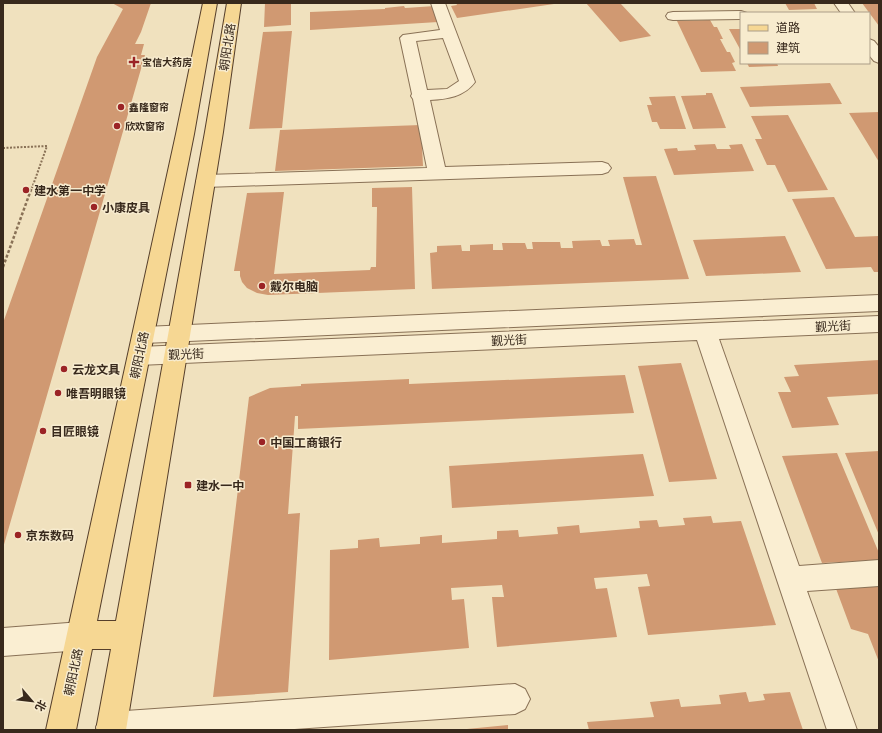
<svg xmlns="http://www.w3.org/2000/svg" width="882" height="733" font-family="Lora,'Noto Sans SC',serif">
<style>
.building{fill:#d09972}
.lines{fill:none;stroke-linecap:round;stroke-linejoin:round}
.minor-casing{stroke:#897156;stroke-width:2}
.major-casing{stroke:#563f2b;stroke-width:2}
.path-far1{stroke:#897156;stroke-width:2;stroke-dasharray:2 1.5;stroke-linecap:butt}
.path{stroke:#897156;stroke-width:2.5;stroke-dasharray:3 2;stroke-linecap:butt}
.minor{fill:#faeed2;fill-rule:evenodd}
.major{fill:#f6d793;fill-rule:evenodd}
.poi-dot{fill:#9b2325;stroke:#f7ebce;stroke-width:1.5}
.labels{text-anchor:middle;dominant-baseline:central;stroke-width:3;stroke-linejoin:round;paint-order:stroke}
.far-poi-label{font-size:10px;font-weight:bold;fill:#38291c;stroke:#f7ebce;text-anchor:start}
.street-label{font-size:12px;fill:#38291c;stroke:#f7ebce}
.poi-label{font-size:12px;font-weight:bold;fill:#38291c;stroke:#f7ebce;text-anchor:start}
</style>
<rect width="100%" height="100%" fill="#f0e1be"/>
<path class="building" d="M112 3H151L141 32 135 44H144L141 55H145L3 548V323L97 57 123 9Z
M265 3H291V25L264 27Z
M456 3H554V4L457 18 451 6 457 5Z
M586 3H620L651 36 620 42Z
M785 3H814L817 9 789 10Z
M862 3H879V26Z
M404 6 405 8 435 6 438 22 310 30V12L385 9V8Z
M710 20 714 27H717L723 39H720L727 52H730L735 62 732 63 736 71 701 72 677 21Z
M729 29H741V51Z
M292 31 282 128 249 129 263 32Z
M747 63H777L778 66 749 67Z
M830 83 842 104 750 107 740 87Z
M706 93H712L726 128 693 129 681 96 706 95Z
M675 96 686 129H660L657 122H652L647 105H652L649 97Z
M879 112V162L849 113Z
M788 115 828 190 788 192 775 165H767L755 139H762L751 116Z
M421 125 423 166 275 171 280 130Z
M715 144 717 149H731L729 145 742 144 754 171 674 175 664 149 677 148 678 151 696 150 694 145Z
M656 176 689 279 432 289 430 253 437 252V246L461 245 462 251H470V245L493 244V250H503L502 243H525L527 249H533L532 242H560L561 248H573L572 241 600 240 602 246H610L608 240 634 239 636 245H642L623 177Z
M412 187 415 289 268 295 257 293 247 288 242 282 240 276V271H234L247 193 284 192 274 274 370 270 371 267H376L377 207H372V188Z
M834 197 855 237 879 236V272H874L871 267 826 269 792 199Z
M785 236 801 272 706 276 693 240Z
M879 360V394L827 397 839 425 792 428 778 392H791L784 377 799 376 794 365Z
M681 363 717 479 669 482 638 366Z
M625 375 634 413 298 429V416H295L288 514 300 513 288 692 213 697 249 397 270 388 301 386V384L409 379V384Z
M879 451V535L845 453Z
M837 453 879 553V560L822 563 782 456Z
M643 454 654 496 452 508 449 466Z
M711 516 713 523 741 521 776 625 648 635 638 587 650 586 647 574 594 578 596 589 607 588 617 637 497 647 492 597H504L502 585 451 588 452 600 464 599 469 648 329 660 330 550 358 548V540L379 538 380 547 420 544V537L442 535V543L497 539V531L518 530 519 537 558 534 557 527 579 525 580 533 640 528 639 521 657 520 659 527 685 525 683 518Z
M879 583V662L868 634 851 629 835 586Z
M746 692 749 702 765 700 763 694 790 692 803 730H589L587 722 654 717 650 702 679 699 681 707 721 704 719 695Z
M508 725V730H467V729Z"/>
<g class="lines">
<defs>
<path id="minor" d="M431 3H445L475 82C464 97 447 99 430 100L445 167 602 162 608 164 611 168 608 172 602 174 205 187 199 185 196 181 199 177 205 175 427 168 413 99 411 96 412 94 400 38 403 35 440 30ZM443 38 459 81 447 89 427 90 416 41Z
M834 3H848L855 13H841Z
M741 11 747 13H741V19L673 20 668 19 666 16 668 13 673 12Z
M869 39 874 41 879 47V63L874 61 869 55Z
M879 295V311L144 343 136 341 133 335 136 329 144 327Z
M879 316V332L719 339 799 566 879 560V586L807 591 857 730H827L697 340 139 365 131 362 128 356 131 350 139 347Z
M81 622 91 626 95 636 91 646 81 650 3 656V628Z
M515 684 525 689 530 699 525 709 515 714 280 730H97L96 727 101 717 111 712Z"/>
<path id="major" d="M203 3H217L194 134 97 621H116L205 132 227 3H241L223 132 126 730H96L111 649H92L76 730H46L176 134Z"/>
</defs>
<use href="#minor" class="minor-casing"/>
<use href="#major" class="major-casing"/>
<path class="path-far1" d="M3 148 47 146 32 188"/>
<path class="path" d="M3 267 32 187"/>
<use href="#minor" class="minor"/>
<use href="#major" class="major"/>
</g>
<g class="poi-dot">
<path d="M132 56h4v4h4v4h-4v4h-4v-4h-4v-4h4z"/>
<circle cx="121" cy="107" r="4"/>
<circle cx="117" cy="126" r="4"/>
<circle cx="26" cy="190" r="4"/>
<circle cx="94" cy="207" r="4"/>
<circle cx="262" cy="286" r="4"/>
<circle cx="64" cy="369" r="4"/>
<circle cx="58" cy="393" r="4"/>
<circle cx="43" cy="431" r="4"/>
<circle cx="262" cy="442" r="4"/>
<rect x="184" y="481" width="8" height="8" rx="2"/>
<circle cx="18" cy="535" r="4"/>
</g>
<g class="labels">
<g class="far-poi-label">
<text x="142" y="62">宝信大药房</text>
<text x="129" y="107">鑫隆窗帘</text>
<text x="125" y="126">欣欢窗帘</text>
</g>
<g class="street-label">
<text transform="translate(227 47) rotate(-81)">朝阳北路</text>
<text transform="translate(833 326) rotate(-3)">觐光街</text>
<text transform="translate(509 340) rotate(-3)">觐光街</text>
<text transform="translate(186 354) rotate(-2)">觐光街</text>
<text transform="translate(139 355) rotate(-78)">朝阳北路</text>
<text transform="translate(73 672) rotate(-78)">朝阳北路</text>
</g>
<g class="poi-label">
<text x="34" y="190">建水第一中学</text>
<text x="102" y="207">小康皮具</text>
<text x="270" y="286">戴尔电脑</text>
<text x="72" y="369">云龙文具</text>
<text x="66" y="393">唯吾明眼镜</text>
<text x="51" y="431">目匠眼镜</text>
<text x="270" y="442">中国工商银行</text>
<text x="196" y="485">建水一中</text>
<text x="26" y="535">京东数码</text>
</g>
</g>
<rect width="882" height="733" fill="none" stroke="#38291c" stroke-width="8"/>
<rect x="740" y="12" width="130" height="52" fill="#f7ebce" stroke="#ab9d87"/>
<rect x="748" y="25" width="20" height="6" fill="#f6d793" stroke="#ab9d87"/>
<text x="776" y="32" font-size="12" fill="#38291c">道路</text>
<rect x="748" y="42" width="20" height="12" fill="#d09972" stroke="#ab9d87"/>
<text x="776" y="52" font-size="12" fill="#38291c">建筑</text>
<g transform="translate(32 701) rotate(118)" stroke="#f7ebce" stroke-width="3" paint-order="stroke">
<path d="M0-3L7 15L0 10L-7 15Z" fill="#38291c"/>
<text y="-6" font-size="11" font-weight="bold" text-anchor="middle" fill="#38291c">北</text>
</g>
</svg>
